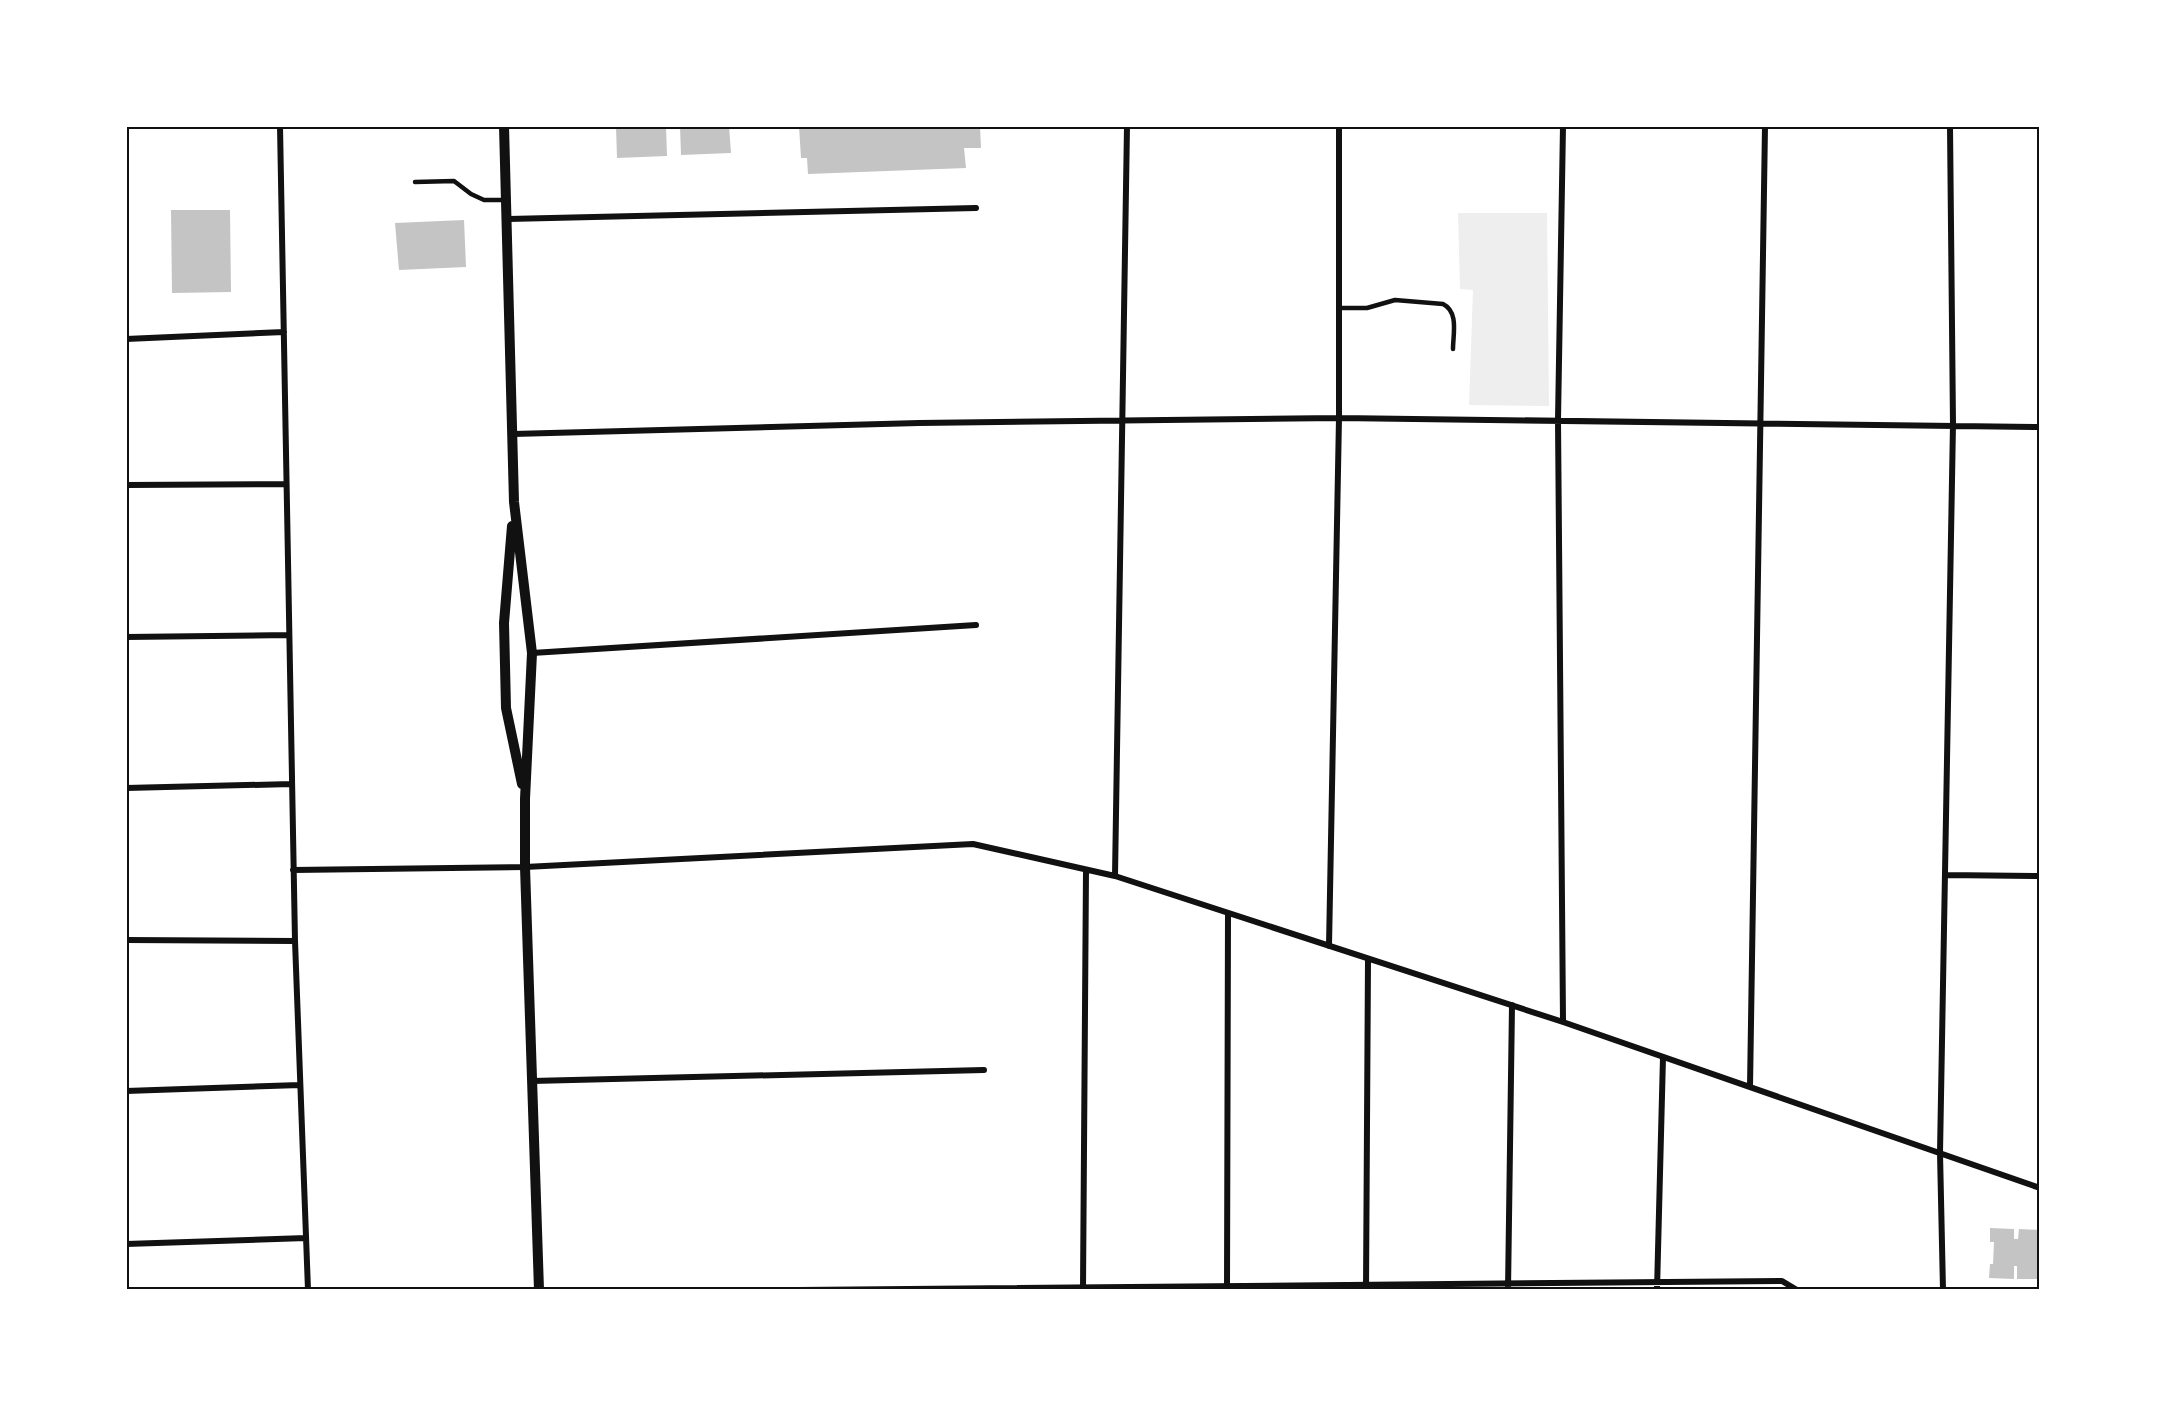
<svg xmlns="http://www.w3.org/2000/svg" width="2166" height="1416" font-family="Jost,sans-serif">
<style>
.green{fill:#eee}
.building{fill:#c4c4c4}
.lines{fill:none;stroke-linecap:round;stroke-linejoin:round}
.service{stroke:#111;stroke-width:4.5}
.minor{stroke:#111;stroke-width:6}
.tertiary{stroke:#111;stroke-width:10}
.neatline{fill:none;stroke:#111;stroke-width:2}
</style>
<rect width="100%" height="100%" fill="#fff"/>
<path class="green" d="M1458 213H1547L1549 406 1469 405 1473 290 1460 289Z"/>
<path class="building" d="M616 126H666L667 156 617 158Z
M680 126H729L731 153 681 155Z
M799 126H980L981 148H964L966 168 808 174 807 158H801Z
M171 210H230L231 292 172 293Z
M464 220 466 267 399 270 395 223Z
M1990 1228 2014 1229V1239H2018L2019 1229 2040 1230V1243H2037V1266H2040V1279H2017V1266H2014V1279L1989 1278 1990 1264H1993L1994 1242H1990Z"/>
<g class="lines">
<path class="service" d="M415 182 454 181 471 194 484 200H506
M1339 308H1367L1395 300 1443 304C1459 312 1453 334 1453 349"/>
<path class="minor" d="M280 126 295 941 308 1290
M506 219 976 208
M126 339 284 332
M513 434 919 423 1339 418 2040 427
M126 485 286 484
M126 637 289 635
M532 653 976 625
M126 788 292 784
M293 870 525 867 973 844 1115 876 1563 1022 2040 1188
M1945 875 2040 876
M1115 876 1127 126
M126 940 295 941
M1329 946 1339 418V126
M1563 1022 1558 420 1563 126
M532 1081 984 1070
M1750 1087 1765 126
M126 1091 300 1085
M126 1244 306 1238
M1083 1289 1086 870
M1227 1289 1228 913
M798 1290 1782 1281 1797 1290
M1366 1290 1368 959
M1508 1290 1512 1005
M1657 1290 1663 1057
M1943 1290 1940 1153 1953 424 1950 126"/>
<path class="tertiary" d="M504 126 514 502 532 653 525 799V867L539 1290
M512 526 504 623 506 708 522 784"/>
</g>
<rect width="2166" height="1416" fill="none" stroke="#ffffff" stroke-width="255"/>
<rect x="128" y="128" width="1910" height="1160" class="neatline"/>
</svg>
